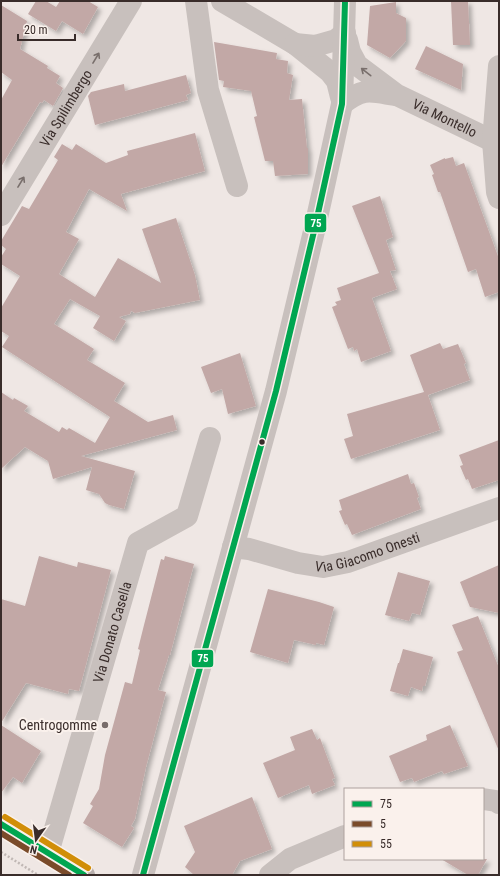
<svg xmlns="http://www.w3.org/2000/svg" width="500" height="876" font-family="'Roboto Condensed',sans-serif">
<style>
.building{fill:#c2a8a6;filter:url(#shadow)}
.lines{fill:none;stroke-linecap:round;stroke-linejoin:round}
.path{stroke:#c1b8b5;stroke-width:2.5;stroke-dasharray:2 2;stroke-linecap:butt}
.minor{stroke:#c8c0bd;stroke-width:22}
.major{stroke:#b7aeac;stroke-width:22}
.bus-1-casing{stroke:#faf1ec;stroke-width:9}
.bus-2-casing{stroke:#faf1ec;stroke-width:9}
.bus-3-casing{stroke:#faf1ec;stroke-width:9}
.bus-1{stroke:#00a651;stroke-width:6}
.bus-2{stroke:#7a4b2a;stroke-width:6}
.bus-3{stroke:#d18e08;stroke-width:6}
.oneway{stroke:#796f6c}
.bus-dot{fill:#392c2a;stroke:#faf1ec;stroke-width:1.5}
.poi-dot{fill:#796d6b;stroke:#faf1ec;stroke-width:1.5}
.labels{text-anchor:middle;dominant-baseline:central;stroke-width:4;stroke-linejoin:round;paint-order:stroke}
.street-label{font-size:14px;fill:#392c2a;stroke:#faf1ec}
.poi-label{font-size:14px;fill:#392c2a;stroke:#faf1ec;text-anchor:end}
.line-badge{stroke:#faf1ec;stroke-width:1.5}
.badge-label{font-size:11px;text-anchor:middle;font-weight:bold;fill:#fff}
</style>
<defs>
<filter id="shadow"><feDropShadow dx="3.5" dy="3.5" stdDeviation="2" flood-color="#0004"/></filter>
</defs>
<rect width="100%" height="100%" fill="#efe7e4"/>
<path class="building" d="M36 1H46L56 7 60 1H88L98 7 83 34 62 21 56 31 28 14Z
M451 1H468L470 45H453Z
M396 2V13L406 18V41L390 58 367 45 370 6Z
M1 5 27 21 20 49 48 66 47 68 60 76 56 83 63 88 53 106 44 100 42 103 40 102 1 167V100L12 80 1 72Z
M214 42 277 53 276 59 288 61 287 73 293 75 289 100 302 99 307 148H308V174L275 176 273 161H265L254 117 257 116 251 91 223 87 224 81 219 80Z
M426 46 463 64 461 90 415 69Z
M186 75 191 93 186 95 188 100 95 125 88 96 91 92 124 84 125 91Z
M195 133 205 171 121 194 127 211 89 189 66 232 79 239 59 274 95 297 118 258 161 283 142 229 176 218 195 275 200 300 135 313 131 311 130 314 119 317 126 321 114 341 93 328 100 316 70 299 54 324 94 349 87 360 125 383 114 401 148 422 173 415 177 430 81 456 135 471 124 509 109 505 105 503 99 494 86 490 92 467 53 479 48 461 25 447 1 469V392L13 400 14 398 28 406 24 411 59 432 62 427 67 430 69 428 95 443 110 417 2 347 9 336 1 331V308L20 276 1 264V257L6 249 1 245V241L22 206 29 209 58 160 54 157 62 144 72 150 76 144 106 163 128 155 127 151Z
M453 157 456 166 464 163 499 259V292L485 297 476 269 468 272 440 192H438L432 175 434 174 430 165 445 158V159Z
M380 196 393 237 386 240 396 270 390 271 397 289 372 298 391 351 361 362 357 349 354 351 353 347 348 349 332 307 337 305 335 302 341 300 337 288 379 273 352 206Z
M440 343 443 349 458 344 466 363 464 364 470 380 428 395 440 430 351 459 344 439 353 436 347 414 424 392 410 355Z
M240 353 256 406 228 414 222 389 211 393 201 367Z
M499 440V480L472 489 468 479 466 480 460 466 463 465 459 455Z
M408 474 411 484 414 483 419 497 417 498 421 509 352 535 347 524 345 525 339 511 342 510 339 500Z
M39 556 77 567 78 562 111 570 79 691 69 689 68 694 26 683 1 723V599L25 606Z
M165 556 194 564 170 655H169L158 690 166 692 146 767 135 819 131 826 134 828 122 847 83 823 93 806 90 804 99 789 105 755 125 682 132 684 140 650 138 649 144 625 161 559 164 560Z
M499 565V613L470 607 460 582Z
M398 572 430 581 420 615 412 613 409 621 385 615Z
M268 589 319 602 334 607 324 645 316 643V645L294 640 288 663 250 652Z
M478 616 499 668V751L457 652 463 650 452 625Z
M403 649 433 657 425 686H423L422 691 411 687 408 696 390 691 398 663H399Z
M1 725 41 751 22 783 13 777 1 793Z
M450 725 468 766 444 774 442 771 414 782 412 778 400 782 389 756 427 740 426 735Z
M312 729 317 740 320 738 335 778 332 779 335 785 312 794 309 785 278 798 263 763 295 750 290 737Z
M252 797 272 849 240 861 232 875H194L185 867 195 852 184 826Z
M441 859H487L478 875H468Z"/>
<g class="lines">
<path class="path" d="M1 852 38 875"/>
<g class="minor">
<path d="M196 1 208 90 237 186"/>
<path d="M222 1 295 44 330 72 337 81 341 97"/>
<path id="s1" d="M347 40 350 52 357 65 397 95 499 144"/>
<path d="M295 44 315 46 336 40 345 33"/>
<path d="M499 66 493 141 497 192 499 198"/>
<path d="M342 104C364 87 370 91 395 95"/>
<path id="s2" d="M1 215 131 1"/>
<path id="s3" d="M233 547 249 549 298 563 323 567 348 562 499 508"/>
<path d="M483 799 496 801 499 803"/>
<path id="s4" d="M48 853 138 543 187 516 210 438"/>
<path d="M143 875 276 391 315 227 342 104 345 1"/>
<path d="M270 875 290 859 345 836"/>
</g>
<path class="major" d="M1 824 84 875"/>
<defs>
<path id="bus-1" d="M1 824 84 875
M143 875 276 391 315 227 342 104 345 1"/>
<path id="bus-2" d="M1 833 69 875"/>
<path id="bus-3" d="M5 817 88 868"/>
</defs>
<use href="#bus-1" class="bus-1-casing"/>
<use href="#bus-2" class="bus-2-casing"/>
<use href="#bus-3" class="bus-3-casing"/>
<use href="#bus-1" class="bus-1"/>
<use href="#bus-2" class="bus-2"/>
<use href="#bus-3" class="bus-3"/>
</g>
<defs><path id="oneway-shaft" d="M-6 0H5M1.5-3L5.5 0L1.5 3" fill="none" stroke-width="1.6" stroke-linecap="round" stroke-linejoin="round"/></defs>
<g class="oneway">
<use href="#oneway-shaft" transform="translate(96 58) rotate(-59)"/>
<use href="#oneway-shaft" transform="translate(366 72) rotate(-142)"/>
<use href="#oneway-shaft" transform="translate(21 182) rotate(-59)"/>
</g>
<circle class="bus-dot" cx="262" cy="442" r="3.5"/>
<circle class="poi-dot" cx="105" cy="725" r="4"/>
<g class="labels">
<g class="street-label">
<text stroke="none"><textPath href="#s2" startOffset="125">Via Spilimbergo</textPath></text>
<text stroke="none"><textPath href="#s1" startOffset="130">Via Montello</textPath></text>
<text stroke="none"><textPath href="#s3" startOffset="139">Via Giacomo Onesti</textPath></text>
<text stroke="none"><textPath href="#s4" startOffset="230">Via Donato Casella</textPath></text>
</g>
<g class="poi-label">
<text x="97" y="725">Centrogomme</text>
</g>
</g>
<g class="line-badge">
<rect x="304" y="213" width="23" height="20" rx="4" fill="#00a651"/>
<rect x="191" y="649" width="23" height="19" rx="4" fill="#00a651"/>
</g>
<g class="badge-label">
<text x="316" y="227">75</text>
<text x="203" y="662">75</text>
</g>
<rect width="500" height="876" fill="none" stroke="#392c2a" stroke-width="4"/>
<rect x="344" y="788" width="140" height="72" fill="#faf1ec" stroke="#ada29e"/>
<rect x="352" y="801" width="20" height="6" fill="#00a651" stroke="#ada29e"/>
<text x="380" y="808" font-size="12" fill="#392c2a">75</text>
<rect x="352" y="821" width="20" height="6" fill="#7a4b2a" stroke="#ada29e"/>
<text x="380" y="828" font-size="12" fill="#392c2a">5</text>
<rect x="352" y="841" width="20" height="6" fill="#d18e08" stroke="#ada29e"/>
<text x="380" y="848" font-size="12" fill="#392c2a">55</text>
<g transform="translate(36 840) rotate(194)" stroke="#faf1ec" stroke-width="3" paint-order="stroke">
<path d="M0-3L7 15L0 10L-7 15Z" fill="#392c2a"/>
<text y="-6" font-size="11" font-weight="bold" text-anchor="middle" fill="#392c2a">N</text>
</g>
<path d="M18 34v6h57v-6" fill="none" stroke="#392c2a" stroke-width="2"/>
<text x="24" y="34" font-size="12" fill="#392c2a" stroke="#faf1ec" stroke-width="3" paint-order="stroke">20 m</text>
</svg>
